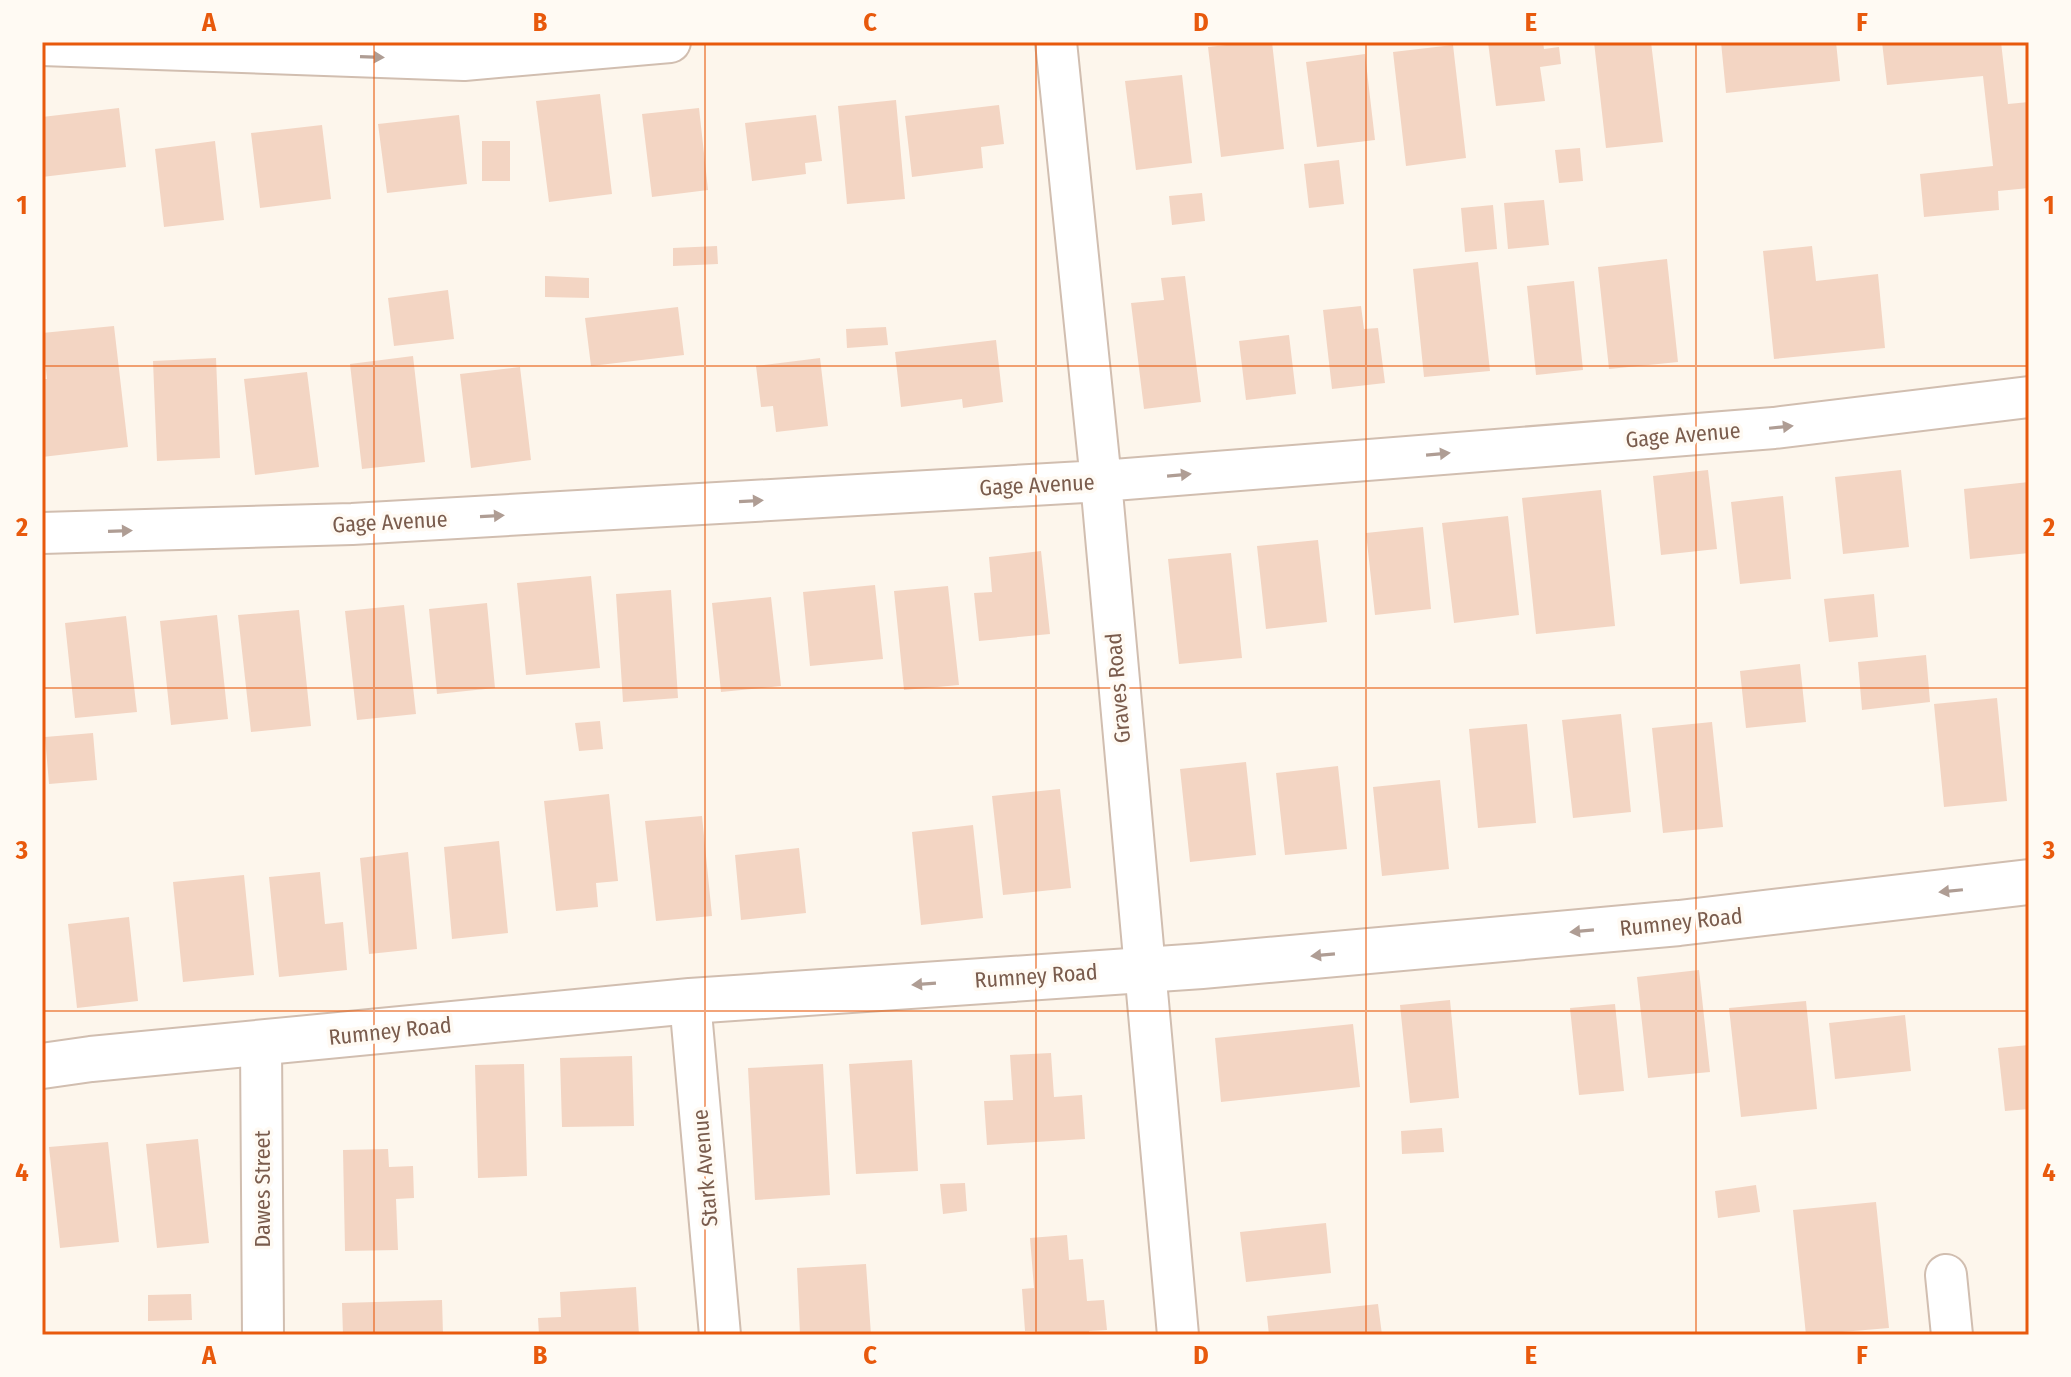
<svg xmlns="http://www.w3.org/2000/svg" width="2071" height="1377" font-family="'Fira Sans Condensed',sans-serif">
<style>
.building{fill:#f3d5c3}
.lines{fill:none;stroke-linecap:round;stroke-linejoin:round}
.minor-casing{stroke:#d1beb0;stroke-width:44}
.tertiary-casing{stroke:#d1beb0;stroke-width:48}
.minor{stroke:#fff;stroke-width:40}
.tertiary{stroke:#fff;stroke-width:44}
.oneway{fill:#af9d94}
.grid{fill:none;stroke:#e8590c;stroke-width:2;stroke-opacity:0.55}
.labels{text-anchor:middle;dominant-baseline:central;stroke-width:7;stroke-linejoin:round;paint-order:stroke}
.street-label{font-size:22px;fill:#7a5c4d;stroke:#fffaf3}
.neatline{fill:none;stroke:#e8590c;stroke-width:3}
.grid-label{font-size:26px;text-anchor:middle;font-weight:bold;fill:#e8590c}
</style>
<rect width="100%" height="100%" fill="#fdf6ec"/>
<path class="building" d="M1254 42H1272L1284 149 1221 157 1208 47Z
M1488 42H1543L1544 49 1559 47 1561 64 1540 67 1545 101 1496 106Z
M1594 42H1651L1663 142 1606 148Z
M1721 42H1836L1840 81 1726 93Z
M1882 42H2001L2008 104 2029 102V188L1998 191 1999 210 1924 217 1920 174 1993 166 1983 76 1887 85Z
M1453 45 1466 158 1406 166 1393 52Z
M1365 54 1375 140 1317 147 1306 62Z
M1182 75 1192 163 1136 170 1125 81Z
M600 94 612 194 549 202 536 101Z
M896 100 905 199 847 204 838 106Z
M999 105 1004 144 981 147 983 168 912 177 905 116Z
M119 108 126 167 42 177V117Z
M699 108 708 190 652 197 642 114Z
M459 115 467 184 387 193 378 124Z
M816 115 822 161 805 163 806 174 752 181 745 123Z
M322 125 331 199 260 208 251 133Z
M215 141 224 220 164 227 155 149Z
M482 141H510V181H482Z
M1580 148 1583 181 1559 183 1555 150Z
M1339 160 1344 204 1309 208 1304 164Z
M1202 193 1205 221 1172 225 1169 196Z
M1544 200 1549 245 1508 249 1504 203Z
M1493 205 1497 249 1465 252 1461 208Z
M717 246 718 264 673 266V248Z
M1812 246 1816 281 1878 274 1885 348 1774 359 1763 251Z
M1667 259 1678 362 1609 369 1598 267Z
M1478 262 1490 371 1424 377 1413 269Z
M545 276 589 278V298L545 297Z
M1185 276 1201 402 1144 409 1131 303 1164 300 1161 278Z
M1574 281 1583 370 1536 375 1527 286Z
M448 290 454 339 394 346 388 298Z
M1361 306 1364 329 1378 328 1385 383 1332 389 1323 310Z
M678 307 684 355 591 366 585 318Z
M114 326 128 447 42 457V379H47L42 333Z
M886 327 888 345 847 348 846 329Z
M1289 335 1296 394 1246 400 1239 341Z
M996 340 1003 402 963 408 962 399 901 407 895 352Z
M413 356 425 462 362 469 350 364Z
M216 358 220 458 157 461 153 361Z
M820 358 828 426 776 432 773 406 761 407 756 366Z
M520 367 531 460 471 468 460 374Z
M307 372 319 467 255 475 244 379Z
M1708 470 1717 549 1661 555 1653 476Z
M1901 470 1909 547 1843 554 1835 477Z
M2029 482V553L1970 559 1964 489Z
M1601 490 1615 626 1536 634 1522 498Z
M1783 496 1791 579 1740 584 1731 502Z
M1508 516 1519 615 1454 623 1442 523Z
M1423 527 1431 609 1375 615 1366 533Z
M1318 540 1327 622 1266 629 1257 546Z
M1041 551 1050 634 979 641 974 593 992 592 989 557Z
M1231 553 1242 658 1179 664 1168 559Z
M591 576 600 668 526 675 517 583Z
M875 585 883 659 810 666 803 592Z
M948 586 959 685 904 690 894 591Z
M671 590 678 698 623 702 616 594Z
M1874 594 1878 637 1829 642 1824 599Z
M771 597 781 686 721 692 712 603Z
M487 603 495 688 437 694 429 609Z
M404 605 416 714 357 720 345 611Z
M299 610 311 726 251 732 238 615Z
M217 615 228 719 171 725 160 621Z
M126 616 137 712 75 718 65 623Z
M1926 655 1930 702 1862 710 1858 662Z
M1800 664 1806 722 1746 728 1740 671Z
M1997 698 2007 801 1944 807 1934 704Z
M1621 714 1631 812 1573 818 1562 720Z
M600 721 603 749 579 751 575 723Z
M1712 722 1723 827 1663 833 1652 728Z
M1527 724 1536 823 1478 828 1469 729Z
M93 733 97 780 49 784 45 737Z
M1246 762 1256 855 1190 862 1180 769Z
M1338 766 1347 849 1285 855 1276 773Z
M1440 780 1449 869 1382 876 1373 787Z
M1060 789 1071 888 1003 895 992 796Z
M609 794 618 881 596 883 598 907 556 911 544 801Z
M702 816 712 916 656 921 645 821Z
M973 825 983 918 921 925 912 832Z
M499 841 508 933 452 939 444 847Z
M799 848 806 913 741 920 735 855Z
M408 852 417 949 369 954 360 858Z
M320 872 325 924 343 922 347 970 279 977 269 877Z
M244 875 254 975 183 982 173 882Z
M129 917 138 1001 77 1008 68 924Z
M1699 970 1710 1072 1648 1078 1637 977Z
M1450 1000 1459 1098 1410 1103 1400 1005Z
M1806 1001 1817 1109 1741 1117 1729 1008Z
M1615 1004 1624 1091 1579 1095 1570 1008Z
M1905 1015 1911 1071 1835 1079 1829 1023Z
M1353 1024 1360 1087 1221 1102 1215 1038Z
M2029 1045V1109L2005 1111 1998 1048Z
M1051 1053 1054 1097 1082 1095 1085 1139 987 1145 984 1101 1013 1100 1010 1055Z
M632 1056 634 1126 562 1127 560 1058Z
M912 1060 918 1171 856 1174 849 1064Z
M524 1064 527 1176 478 1178 475 1065Z
M823 1064 830 1195 755 1200 748 1068Z
M1442 1128 1444 1152 1402 1154 1401 1131Z
M198 1139 209 1243 157 1248 146 1144Z
M108 1142 119 1242 60 1248 49 1147Z
M388 1149 389 1167 413 1166 414 1198 396 1199 398 1250 345 1251 343 1150Z
M965 1183 967 1211 943 1214 940 1184Z
M1756 1185 1760 1212 1718 1218 1715 1191Z
M1876 1202 1889 1328 1806 1335 1793 1210Z
M1326 1223 1331 1273 1246 1282 1240 1232Z
M1067 1235 1069 1260 1083 1259 1087 1301 1104 1300 1107 1330 1089 1331V1335H1038L1037 1331H1025L1022 1289 1034 1288 1030 1238Z
M866 1264 871 1335H800L797 1268Z
M636 1287 639 1335H539L538 1318 561 1317 560 1292Z
M191 1294 192 1320 148 1321V1295Z
M442 1300 443 1335H343L342 1303Z
M1378 1304 1382 1335H1269L1267 1316Z"/>
<g class="lines">
<defs>
<path id="minor" d="M1056 42 1101 481 1178 1335
M42 45 464 60 670 42
M42 533 352 524 1101 481 1774 428 2029 397
M690 1001 720 1335
M261 1044 263 1335
M1946 1275 1952 1335"/>
<path id="tertiary" d="M42 1066 91 1059 690 1001 1202 966 1679 923 2029 882"/>
</defs>
<use href="#minor" class="minor-casing"/>
<use href="#tertiary" class="tertiary-casing"/>
<use href="#minor" class="minor"/>
<use href="#tertiary" class="tertiary"/>
</g>
<defs><path id="oneway-solid" d="M-6-.8H1V-3.2L6.5 0L1 3.2V.8H-6Z" transform="scale(2)"/></defs>
<g class="oneway">
<use href="#oneway-solid" transform="translate(372 57) rotate(2)"/>
<use href="#oneway-solid" transform="translate(1781 427) rotate(-6)"/>
<use href="#oneway-solid" transform="translate(1438 454) rotate(-5)"/>
<use href="#oneway-solid" transform="translate(1179 475) rotate(-5)"/>
<use href="#oneway-solid" transform="translate(751 501) rotate(-3)"/>
<use href="#oneway-solid" transform="translate(492 516) rotate(-3)"/>
<use href="#oneway-solid" transform="translate(120 531) rotate(-2)"/>
<use href="#oneway-solid" transform="translate(1951 891) rotate(174)"/>
<use href="#oneway-solid" transform="translate(1582 931) rotate(175)"/>
<use href="#oneway-solid" transform="translate(1323 955) rotate(175)"/>
<use href="#oneway-solid" transform="translate(924 984) rotate(176)"/>
</g>
<path class="grid" d="M374 42V1335M705 42V1335M1036 42V1335M1366 42V1335M1696 42V1335M42 366H2029M42 688H2029M42 1011H2029"/>
<g class="labels">
<g class="street-label">
<text transform="translate(1683 435) rotate(-5)">Gage Avenue</text>
<text transform="translate(1037 485) rotate(-3)">Gage Avenue</text>
<text transform="translate(390 522) rotate(-3)">Gage Avenue</text>
<text transform="translate(1118 688) rotate(-95)">Graves Road</text>
<text transform="translate(1681 922) rotate(-6)">Rumney Road</text>
<text transform="translate(1036 976) rotate(-4)">Rumney Road</text>
<text transform="translate(390 1031) rotate(-6)">Rumney Road</text>
<text transform="translate(705 1168) rotate(-95)">Stark Avenue</text>
<text transform="translate(262 1189) rotate(-90)">Dawes Street</text>
</g>
</g>
<rect width="2071" height="1377" fill="none" stroke="#fffaf3" stroke-width="88"/>
<rect x="44" y="44" width="1983" height="1289" class="neatline"/>
<g class="grid-label">
<text x="209" y="31">A</text>
<text x="540" y="31">B</text>
<text x="870" y="31">C</text>
<text x="1201" y="31">D</text>
<text x="1531" y="31">E</text>
<text x="1862" y="31">F</text>
<text x="22" y="214">1</text>
<text x="2049" y="214">1</text>
<text x="22" y="536">2</text>
<text x="2049" y="536">2</text>
<text x="22" y="859">3</text>
<text x="2049" y="859">3</text>
<text x="22" y="1181">4</text>
<text x="2049" y="1181">4</text>
<text x="209" y="1364">A</text>
<text x="540" y="1364">B</text>
<text x="870" y="1364">C</text>
<text x="1201" y="1364">D</text>
<text x="1531" y="1364">E</text>
<text x="1862" y="1364">F</text>
</g>
</svg>
